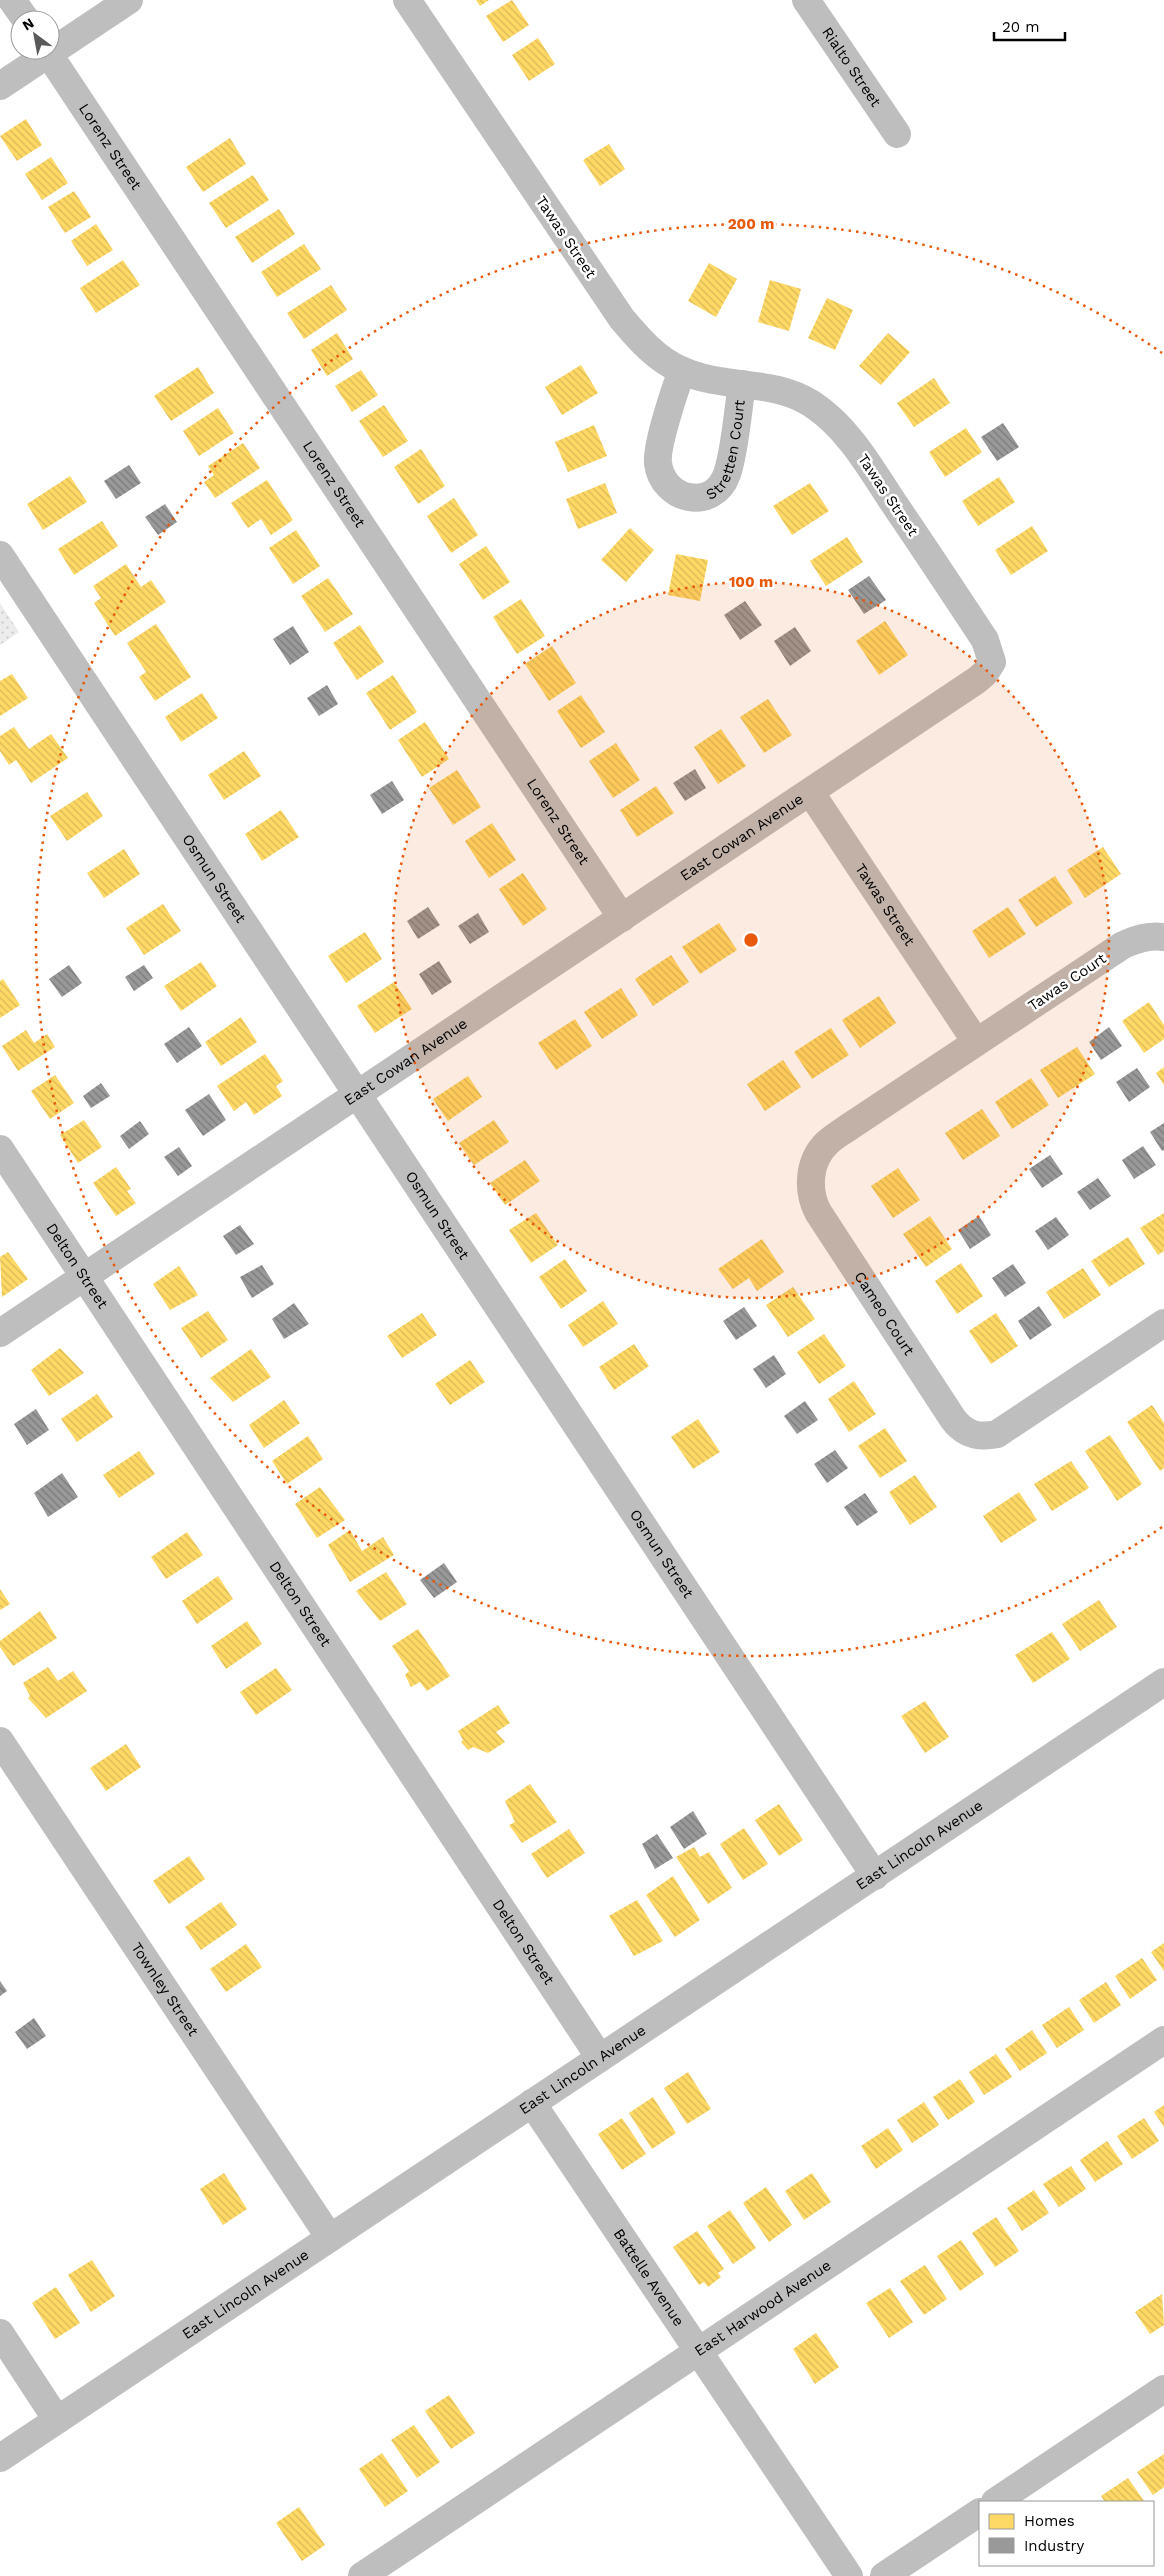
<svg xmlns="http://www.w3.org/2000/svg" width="1164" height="2576" font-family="'Work Sans',sans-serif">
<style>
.park{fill:url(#park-dots)}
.homes{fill:url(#homes-back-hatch)}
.industry{fill:url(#industry-back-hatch)}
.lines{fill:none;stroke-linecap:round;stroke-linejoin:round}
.minor{stroke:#bebebe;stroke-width:28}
.ring{fill:none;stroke:#e8590c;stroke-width:2.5;stroke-dasharray:2.5 5}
.labels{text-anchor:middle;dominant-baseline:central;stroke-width:5;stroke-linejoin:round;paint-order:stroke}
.street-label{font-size:15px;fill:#000;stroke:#fff}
.centre{fill:#e8590c;stroke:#fff;stroke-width:2.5}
.ring-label{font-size:15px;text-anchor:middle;font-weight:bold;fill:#e8590c;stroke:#fff;stroke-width:5;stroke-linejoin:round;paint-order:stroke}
</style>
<defs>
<pattern id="park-dots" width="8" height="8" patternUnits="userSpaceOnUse" patternTransform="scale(1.25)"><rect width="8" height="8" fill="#ececec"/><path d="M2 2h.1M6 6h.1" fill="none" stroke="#c9c9c9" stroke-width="1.8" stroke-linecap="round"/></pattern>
<pattern id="homes-back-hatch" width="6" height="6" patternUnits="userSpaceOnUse" patternTransform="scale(1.25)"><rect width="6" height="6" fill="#ffd966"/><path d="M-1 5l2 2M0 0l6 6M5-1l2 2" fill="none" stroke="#d9b857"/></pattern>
<pattern id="industry-back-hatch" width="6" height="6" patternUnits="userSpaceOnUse" patternTransform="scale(1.25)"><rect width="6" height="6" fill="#999"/><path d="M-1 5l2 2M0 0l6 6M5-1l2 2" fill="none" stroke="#7a7a7a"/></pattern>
</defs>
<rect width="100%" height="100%" fill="#fff"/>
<path class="park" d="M0 603 19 632 0 645Z"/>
<path class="homes" d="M476 0H489L480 6Z
M512 0 529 25 503 42 486 16Z
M538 38 555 64 529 81 512 55Z
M26 119 42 145 17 161 0 136Z
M230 138 246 164 203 192 186 167Z
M609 144 625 169 600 186 583 160Z
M51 157 68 183 42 200 25 174Z
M253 175 269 200 226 228 209 203Z
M74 191 91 217 65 233 48 207Z
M279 209 295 234 252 263 235 237Z
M96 224 113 250 87 266 71 241Z
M304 244 321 269 277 297 261 272Z
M123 260 140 285 96 313 80 288Z
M709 263 737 279 716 317 688 301Z
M770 280 801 289 789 331 758 322Z
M331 285 347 310 304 339 287 313Z
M827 298 853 310 835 350 808 338Z
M337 333 353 359 327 376 311 350Z
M888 333 910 352 881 385 859 366Z
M581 365 598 393 562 415 545 387Z
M198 367 214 393 171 421 154 396Z
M361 370 378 395 352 412 335 386Z
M934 378 950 403 914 427 897 403Z
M384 405 408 441 383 457 359 421Z
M218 408 234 433 199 456 183 431Z
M594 425 607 456 568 472 555 442Z
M966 428 982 452 945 477 929 452Z
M243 443 260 468 215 498 204 482 214 475 208 466Z
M421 449 445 486 418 504 394 467Z
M70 476 87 502 43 530 27 504Z
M999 477 1015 502 978 526 962 501Z
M267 480 293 520 271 535 261 519 248 528 231 503Z
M605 483 617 513 578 529 566 499Z
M810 483 829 511 792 535 773 506Z
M454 498 478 535 451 553 427 516Z
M102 521 118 546 74 575 58 549Z
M1032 526 1048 551 1011 575 995 550Z
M630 528 654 550 626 582 601 560Z
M296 530 320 566 293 584 269 548Z
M847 537 863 562 826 586 810 561Z
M486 546 510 582 483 600 459 564Z
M676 554 708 560 700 601 668 595Z
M126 564 141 587 151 580 166 602 115 636 94 603 101 598 93 586Z
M328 578 353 614 325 632 301 596Z
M521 599 545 636 517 654 493 617Z
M885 621 908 655 879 675 856 641Z
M156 624 191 677 155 701 139 677 146 672 127 643Z
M360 625 384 662 357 680 333 643Z
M552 646 576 683 549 701 525 664Z
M12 674 28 698 0 716V681Z
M393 675 417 712 390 730 366 693Z
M202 693 218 718 181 742 165 717Z
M581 695 605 732 581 748 557 711Z
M768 699 792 735 764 753 740 717Z
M425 722 449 759 422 777 398 740Z
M14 727 29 749 51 734 68 758 31 783 16 760 9 765 0 751V736Z
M721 729 746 766 718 784 694 747Z
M616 743 640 780 613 798 589 761Z
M244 751 261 776 224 800 208 775Z
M457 770 481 807 453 825 429 788Z
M656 786 674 813 637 837 620 810Z
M87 792 103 816 67 841 50 816Z
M281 810 299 837 262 861 245 834Z
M492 823 516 860 489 878 465 841Z
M1103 847 1121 874 1085 898 1067 870Z
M124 849 140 874 104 898 87 873Z
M523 873 547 909 523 926 499 889Z
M1055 876 1073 903 1036 927 1018 900Z
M163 904 181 931 144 955 126 928Z
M1008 907 1026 934 989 958 972 931Z
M719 923 737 950 700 974 682 947Z
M365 932 382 959 346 983 328 956Z
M671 955 689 982 653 1006 635 979Z
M201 962 217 986 181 1011 164 986Z
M3 979 20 1005 0 1018V981Z
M394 982 412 1009 375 1033 357 1006Z
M621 988 638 1015 602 1039 584 1012Z
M879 996 896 1023 860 1048 842 1020Z
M1149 1002 1164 1025V1039L1144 1053 1122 1021Z
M241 1017 257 1042 221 1066 205 1042Z
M575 1019 592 1046 556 1070 538 1043Z
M831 1028 849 1055 812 1079 794 1052Z
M26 1030 34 1043 47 1034 55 1047 18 1071 2 1046Z
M1077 1047 1095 1074 1058 1098 1040 1070Z
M265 1054 283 1081 276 1086 282 1096 254 1115 246 1102 234 1111 217 1086Z
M783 1060 801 1087 765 1111 747 1084Z
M1164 1067V1085L1156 1073Z
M55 1075 74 1103 50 1119 31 1091Z
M468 1076 482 1097 448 1121 433 1099Z
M1031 1078 1049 1105 1012 1129 995 1102Z
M982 1109 1000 1136 963 1160 945 1133Z
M84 1120 102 1147 78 1163 60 1135Z
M494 1120 509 1142 474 1165 459 1143Z
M525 1160 540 1181 505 1205 490 1183Z
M116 1167 131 1189 127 1191 136 1203 116 1216 93 1183Z
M898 1168 920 1200 893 1218 871 1186Z
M536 1213 558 1245 531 1263 509 1230Z
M1164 1213V1251L1158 1255 1140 1228Z
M930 1216 952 1249 926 1267 903 1234Z
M1128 1237 1145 1264 1109 1287 1091 1261Z
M762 1239 784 1272 757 1291 749 1278 733 1289 718 1269Z
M8 1252 28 1279 2 1297 0 1257Z
M565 1259 587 1291 561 1309 539 1277Z
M961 1263 983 1296 957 1314 935 1281Z
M179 1266 198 1295 170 1310 153 1284Z
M1083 1268 1101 1295 1064 1319 1046 1292Z
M793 1287 815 1319 788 1337 766 1305Z
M603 1301 618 1324 583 1347 568 1325Z
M208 1311 228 1340 201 1358 181 1328Z
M422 1313 437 1335 402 1358 387 1336Z
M996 1313 1018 1346 991 1364 969 1331Z
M824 1334 846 1366 819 1384 797 1352Z
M634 1344 649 1366 614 1390 599 1367Z
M60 1348 84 1373 49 1396 31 1370Z
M251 1349 271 1377 233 1402 210 1378Z
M470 1360 485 1382 450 1405 435 1384Z
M854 1381 876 1414 849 1432 828 1399Z
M97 1394 113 1417 77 1442 61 1419Z
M284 1400 300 1423 264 1448 249 1425Z
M1152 1405 1164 1423V1468L1160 1471 1127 1422Z
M698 1419 720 1452 693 1469 671 1437Z
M885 1428 907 1461 880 1478 858 1446Z
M1110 1435 1142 1484 1117 1501 1085 1451Z
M308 1436 323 1459 287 1484 272 1461Z
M139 1451 155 1474 119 1498 103 1475Z
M1071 1461 1089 1488 1052 1511 1034 1484Z
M915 1475 937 1507 910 1525 889 1492Z
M320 1487 345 1520 317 1538 295 1504Z
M1019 1492 1037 1520 1001 1543 983 1516Z
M350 1530 362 1551 383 1537 394 1555 350 1582 328 1545Z
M187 1532 203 1555 166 1579 151 1557Z
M386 1572 407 1604 380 1621 356 1591Z
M218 1576 233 1599 197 1624 182 1601Z
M0 1589 10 1604 0 1610Z
M1099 1600 1117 1627 1080 1651 1062 1624Z
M40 1611 57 1638 13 1666 0 1647V1641Z
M247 1621 262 1644 226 1669 211 1646Z
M418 1629 450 1676 427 1691 420 1682 411 1687 405 1675 409 1671 392 1646Z
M1052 1632 1070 1659 1033 1683 1015 1655Z
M48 1667 58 1681 73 1671 87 1691 46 1718 28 1698 30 1696 23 1683Z
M276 1668 292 1690 256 1715 240 1692Z
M925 1701 949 1737 925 1753 901 1716Z
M498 1705 510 1723 496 1732 505 1742 488 1753 473 1747 468 1750 461 1742 463 1740 458 1731Z
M126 1744 141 1767 106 1791 90 1768Z
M530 1784 557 1822 522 1843 509 1825 515 1822 505 1801Z
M779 1804 803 1840 779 1856 755 1820Z
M744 1828 768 1864 743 1880 720 1844Z
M569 1829 585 1853 547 1878 531 1854Z
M694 1847 700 1857 709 1852 732 1888 708 1904 676 1857Z
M189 1856 205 1879 169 1904 153 1881Z
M673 1876 700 1920 675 1937 646 1895Z
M637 1900 663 1941 634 1956 609 1916Z
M221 1902 237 1925 201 1950 185 1927Z
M1164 1943V1971L1151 1952Z
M246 1944 262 1967 226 1992 210 1969Z
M1142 1958 1157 1980 1130 1999 1115 1976Z
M1106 1982 1121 2005 1094 2023 1079 2000Z
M1069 2007 1084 2030 1057 2048 1042 2025Z
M1032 2030 1047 2053 1020 2071 1005 2049Z
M996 2054 1012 2077 984 2095 969 2072Z
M688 2072 711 2109 687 2124 664 2088Z
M960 2079 975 2102 948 2120 933 2097Z
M653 2097 676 2133 652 2149 629 2113Z
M924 2102 939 2125 912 2143 897 2120Z
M1164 2105V2127L1154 2112Z
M622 2118 646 2154 622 2170 598 2134Z
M1144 2118 1159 2141 1132 2159 1117 2136Z
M888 2128 903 2150 876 2169 861 2146Z
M1107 2141 1123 2164 1095 2182 1080 2160Z
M1071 2166 1086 2189 1059 2207 1043 2184Z
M224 2173 247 2209 223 2225 200 2189Z
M812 2173 831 2202 804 2220 785 2191Z
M766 2187 792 2225 769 2242 743 2203Z
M1034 2190 1049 2213 1022 2231 1007 2208Z
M730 2210 756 2248 733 2264 707 2226Z
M996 2217 1019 2251 995 2267 972 2233Z
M697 2231 724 2269 718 2273 721 2277 708 2287 704 2282 699 2285 673 2247Z
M961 2240 984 2274 960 2291 937 2256Z
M92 2260 115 2296 91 2312 68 2275Z
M925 2265 947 2299 924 2315 900 2281Z
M56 2287 80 2323 55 2339 32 2303Z
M890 2288 913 2322 889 2338 866 2303Z
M1162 2294 1164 2325 1150 2334 1135 2312Z
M816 2333 839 2367 815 2384 793 2349Z
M449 2395 475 2433 451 2449 425 2411Z
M414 2425 440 2462 417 2478 391 2440Z
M382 2453 408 2491 385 2507 359 2469Z
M1164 2454V2487L1153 2495 1137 2472Z
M1128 2478 1144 2501 1105 2502 1101 2496Z
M299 2507 325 2545 302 2561 276 2523Z"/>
<path class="industry" d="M1003 423 1019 447 997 461 981 437Z
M129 465 141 483 116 499 104 481Z
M165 504 177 522 158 535 145 517Z
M869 576 886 600 864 614 848 590Z
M745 601 762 625 740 640 724 615Z
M293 626 309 652 290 665 273 639Z
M795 627 811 651 790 666 774 641Z
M327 685 338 704 319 716 307 698Z
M695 769 706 788 685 801 673 783Z
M392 781 404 800 382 814 370 795Z
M428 907 440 925 418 939 407 921Z
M478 913 489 932 470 944 458 926Z
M439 961 452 982 432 995 419 974Z
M69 965 82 983 62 997 49 979Z
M144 965 153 978 134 991 125 977Z
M189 1027 202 1046 177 1063 164 1044Z
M1109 1027 1122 1046 1101 1060 1089 1042Z
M1137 1068 1150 1087 1129 1102 1116 1082Z
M101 1083 110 1096 91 1108 83 1096Z
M209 1094 226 1120 203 1136 185 1110Z
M140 1121 149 1134 129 1149 120 1136Z
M1164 1123V1150L1162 1151 1150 1132Z
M1143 1146 1156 1165 1134 1179 1122 1160Z
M179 1147 192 1166 178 1176 164 1157Z
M1050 1155 1063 1174 1042 1188 1029 1169Z
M1098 1178 1111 1196 1090 1210 1077 1192Z
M979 1216 991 1235 970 1249 958 1230Z
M1056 1217 1069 1235 1048 1250 1035 1231Z
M240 1225 254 1244 236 1255 223 1236Z
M1013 1264 1026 1283 1005 1297 992 1278Z
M262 1265 274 1284 252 1298 240 1277Z
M294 1303 309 1324 284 1339 272 1319Z
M1039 1306 1052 1325 1030 1340 1018 1321Z
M744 1307 757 1326 736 1340 723 1321Z
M774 1355 786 1374 766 1388 753 1369Z
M805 1401 818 1420 797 1434 784 1416Z
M36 1409 49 1430 27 1445 14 1424Z
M835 1450 848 1468 827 1483 814 1464Z
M62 1473 78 1497 48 1517 34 1493Z
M865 1493 878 1512 857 1526 844 1507Z
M444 1563 457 1582 434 1598 420 1580Z
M693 1811 707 1834 684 1849 670 1827Z
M657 1834 673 1858 655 1869 642 1844Z
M0 1981 7 1991 0 1996Z
M34 2018 46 2036 27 2049 15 2032Z"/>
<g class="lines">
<g class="minor">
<path d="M12 0 26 20"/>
<path id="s1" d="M806 0 897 134"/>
<path id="s2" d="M46 50 622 918"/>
<path d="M0 86 129 0"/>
<path id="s3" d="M682 371C675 389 656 446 658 463 662 500 713 513 727 474 735 451 738 409 742 384"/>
<path id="s4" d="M0 555 875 1876"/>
<path id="s5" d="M811 793 976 1042"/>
<path id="s6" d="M1164 937C1149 935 1137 939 1123 945L849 1127C842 1132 833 1137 827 1143 808 1161 807 1191 818 1212L953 1419C965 1435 979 1438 997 1434L1164 1323"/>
<path id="s7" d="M0 1149 600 2058"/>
<path id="s8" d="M0 1333 977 680 985 673 992 662 985 640C956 596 927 552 897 508 872 471 850 429 812 404 772 378 723 390 681 370 656 359 639 339 622 319L407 0"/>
<path id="s9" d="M0 1741 330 2238"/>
<path id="s10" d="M532 2103 849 2576"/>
<path d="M0 2333 57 2420"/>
<path id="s11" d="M0 2458 1164 1682"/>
<path d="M995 2502 1164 2389"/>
<path id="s12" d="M362 2576 1164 2040"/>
<path d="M884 2576 980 2512"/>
</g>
</g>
<circle cx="751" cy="940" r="358" fill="#e8590c" fill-opacity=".12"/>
<g class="ring">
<circle cx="751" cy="940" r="358"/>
<path d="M1162 1527A716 716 0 1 1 1162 353"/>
</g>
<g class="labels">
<g class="street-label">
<text stroke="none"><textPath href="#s1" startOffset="81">Rialto Street</textPath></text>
<text stroke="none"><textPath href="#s2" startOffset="116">Lorenz Street</textPath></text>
<text transform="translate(566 237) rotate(56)">Tawas Street</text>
<text stroke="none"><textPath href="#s3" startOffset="216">Stretten Court</textPath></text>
<text stroke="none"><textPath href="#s2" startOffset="521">Lorenz Street</textPath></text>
<text transform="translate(888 495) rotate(56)">Tawas Street</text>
<text stroke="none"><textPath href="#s2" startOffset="926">Lorenz Street</textPath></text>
<text stroke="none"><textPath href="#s8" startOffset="892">East Cowan Avenue</textPath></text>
<text stroke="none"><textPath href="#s4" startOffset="388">Osmun Street</textPath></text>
<text stroke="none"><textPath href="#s5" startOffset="134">Tawas Street</textPath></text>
<text transform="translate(1067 982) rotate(-34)">Tawas Court</text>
<text stroke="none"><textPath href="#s8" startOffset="488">East Cowan Avenue</textPath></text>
<text stroke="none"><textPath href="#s4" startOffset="792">Osmun Street</textPath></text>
<text stroke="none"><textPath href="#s7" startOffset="140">Delton Street</textPath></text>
<text stroke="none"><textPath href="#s6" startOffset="594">Cameo Court</textPath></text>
<text stroke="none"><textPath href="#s4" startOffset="1198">Osmun Street</textPath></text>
<text stroke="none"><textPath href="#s7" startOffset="545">Delton Street</textPath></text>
<text stroke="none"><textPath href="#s11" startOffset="1105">East Lincoln Avenue</textPath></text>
<text stroke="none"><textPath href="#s7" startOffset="950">Delton Street</textPath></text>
<text stroke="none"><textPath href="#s9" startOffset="298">Townley Street</textPath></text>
<text stroke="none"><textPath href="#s11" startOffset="700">East Lincoln Avenue</textPath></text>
<text stroke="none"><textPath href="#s10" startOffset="210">Battelle Avenue</textPath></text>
<text stroke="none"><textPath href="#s11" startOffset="295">East Lincoln Avenue</textPath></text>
<text stroke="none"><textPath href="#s12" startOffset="482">East Harwood Avenue</textPath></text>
</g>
</g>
<circle cx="751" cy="940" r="8" class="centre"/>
<g class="ring-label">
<text x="751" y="229">200 m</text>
<text x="751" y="587">100 m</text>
</g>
<rect x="979" y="2501" width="175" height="65" fill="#ffffff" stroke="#999999"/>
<rect x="989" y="2514" width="25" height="15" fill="#ffd966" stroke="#999999"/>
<text x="1024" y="2526" font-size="15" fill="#000000">Homes</text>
<rect x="989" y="2538" width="25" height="15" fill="#999999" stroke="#999999"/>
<text x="1024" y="2551" font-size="15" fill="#000000">Industry</text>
<g transform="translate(35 35) rotate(328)"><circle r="24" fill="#ffffff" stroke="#999999"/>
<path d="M0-4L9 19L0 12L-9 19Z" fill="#595959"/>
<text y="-8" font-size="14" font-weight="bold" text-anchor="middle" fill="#000000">N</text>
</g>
<path d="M994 32v8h71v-8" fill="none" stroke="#000000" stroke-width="2.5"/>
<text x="1002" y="32" font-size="15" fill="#000000" stroke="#ffffff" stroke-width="4" paint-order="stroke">20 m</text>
</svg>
